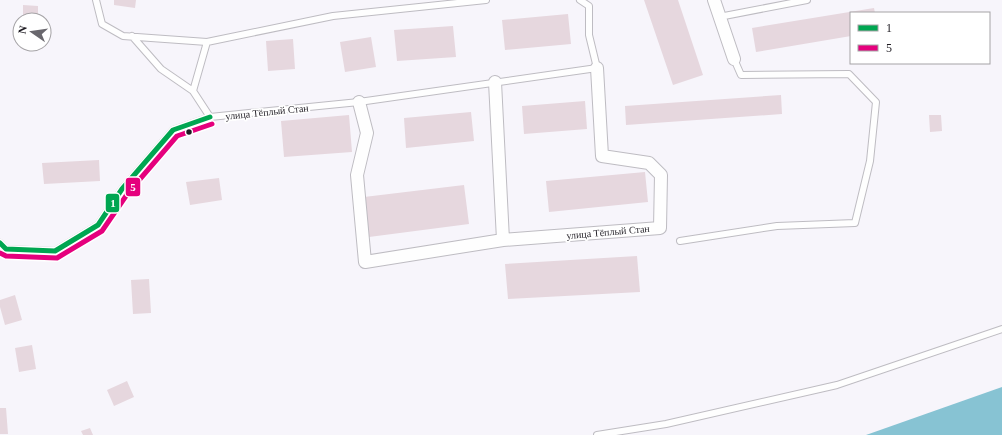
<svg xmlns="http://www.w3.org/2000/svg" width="1002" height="435" font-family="Georgia,serif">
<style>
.water{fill:#87c3d3}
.building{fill:#e6d7de}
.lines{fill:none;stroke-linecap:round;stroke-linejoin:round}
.lane-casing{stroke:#bebcc2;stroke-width:8}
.street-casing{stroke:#bebcc2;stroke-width:14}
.lane{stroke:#fefefe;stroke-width:6}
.street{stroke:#fefefe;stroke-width:12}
.bus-1-casing{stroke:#fff;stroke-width:8}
.bus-2-casing{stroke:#fff;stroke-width:8}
.bus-1{stroke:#00a651;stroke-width:5}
.bus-2{stroke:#e5007d;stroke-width:5}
.bus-dot{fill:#1d1a21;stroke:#fff;stroke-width:1.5}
.labels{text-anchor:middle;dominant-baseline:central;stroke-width:3.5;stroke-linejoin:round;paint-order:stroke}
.street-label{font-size:10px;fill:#1d1a21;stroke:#fff}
.line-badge{stroke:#fff;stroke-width:1.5}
.badge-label{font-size:11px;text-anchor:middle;font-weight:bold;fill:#fff}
</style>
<rect width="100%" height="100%" fill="#f7f5fb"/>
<path class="water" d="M1002 387V435H866Z"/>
<path class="building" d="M114 0H136L135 8 114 5Z
M644 0H678L703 75 673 85Z
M23 5 38 6V20H23Z
M874 8 875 13H851V36L756 52 752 28Z
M568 14 571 44 505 50 502 20Z
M453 26 456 57 397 61 394 30Z
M371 37 376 67 345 72 340 42Z
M293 39 295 69 268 71 266 41Z
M781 95 782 114 626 125 625 106Z
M585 101 587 129 524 134 522 106Z
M471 112 474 141 406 148 404 118Z
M349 115 352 152 284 157 281 121Z
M929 115H941L942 131 930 132Z
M99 160 100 181 44 184 42 163Z
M645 172 648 202 549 212 546 181Z
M219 178 222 200 190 205 186 182Z
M464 185 469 224 369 237 364 197Z
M637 256 640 292 508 299 505 264Z
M149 279 151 313 133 314 131 280Z
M15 295 22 320 5 325 0 307V300Z
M32 345 36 369 19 372 15 348Z
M127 381 134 397 114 406 107 390Z
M0 408H6L8 434H0Z
M90 428 93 435H83L81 431Z"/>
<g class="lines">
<defs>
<path id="lane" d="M96 0 102 24 123 36 207 42 193 91 210 117
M719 17 807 0
M132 36 161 69 193 91
M207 42 333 16 486 0
M680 241 777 226 855 223 870 161 876 102 849 74 741 75 734 59
M0 243 6 249 55 251 98 225 122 189 173 130 210 117 359 102 597 68 589 35V6L580 0
M597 435 666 424 837 385 1002 329"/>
<path id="street" d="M714 0 734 59
M495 82 503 240 660 228 661 175 649 163 602 156 597 68
M359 102 367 133 357 175 365 262 503 240"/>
</defs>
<use href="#lane" class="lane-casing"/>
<use href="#street" class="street-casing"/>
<use href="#lane" class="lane"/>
<use href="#street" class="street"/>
<defs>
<path id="bus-1" d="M0 243 6 249 55 251 98 225 122 189 173 130 210 117"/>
<path id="bus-2" d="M0 253 6 256 57 258 102 231 128 193 177 136 212 124"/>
</defs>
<use href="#bus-1" class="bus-1-casing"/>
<use href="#bus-2" class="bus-2-casing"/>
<use href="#bus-1" class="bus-1"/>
<use href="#bus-2" class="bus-2"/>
</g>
<circle class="bus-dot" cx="189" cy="132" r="3.5"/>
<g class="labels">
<g class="street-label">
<text transform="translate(267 112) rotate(-6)">улица Тёплый Стан</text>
<text transform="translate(608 232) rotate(-5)">улица Тёплый Стан</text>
</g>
</g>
<g class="line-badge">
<rect x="125" y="177" width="16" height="20" rx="4" fill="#e5007d"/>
<rect x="105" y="193" width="15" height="20" rx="4" fill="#00a651"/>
</g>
<g class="badge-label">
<text x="133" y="191">5</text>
<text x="113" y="207">1</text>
</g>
<rect x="850" y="12" width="140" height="52" fill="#ffffff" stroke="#a5a3a6"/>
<rect x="858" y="25" width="20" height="6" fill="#00a651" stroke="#a5a3a6"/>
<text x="886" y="32" font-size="12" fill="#1d1a21">1</text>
<rect x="858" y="45" width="20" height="6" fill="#e5007d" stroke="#a5a3a6"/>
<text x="886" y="52" font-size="12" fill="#1d1a21">5</text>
<g transform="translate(32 32) rotate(283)"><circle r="19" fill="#ffffff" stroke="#a5a3a6"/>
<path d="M0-3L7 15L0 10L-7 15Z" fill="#69676d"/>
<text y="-6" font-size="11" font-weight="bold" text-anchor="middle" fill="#1d1a21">N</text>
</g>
</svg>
